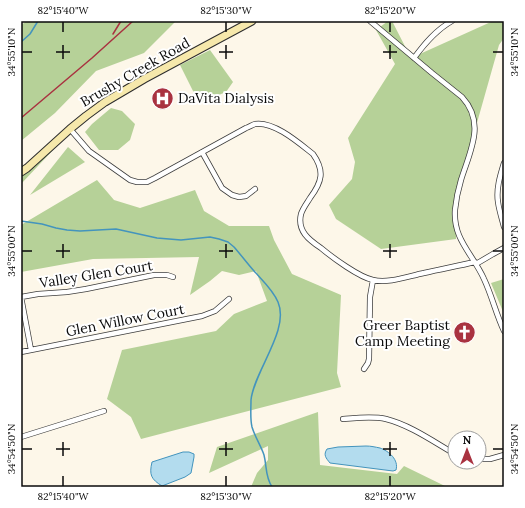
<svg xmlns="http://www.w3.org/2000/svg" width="525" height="508" font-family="Lora,serif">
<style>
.forest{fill:#b6d198}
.water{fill:#b3dcee;stroke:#4394bd}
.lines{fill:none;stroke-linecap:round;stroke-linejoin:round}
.stream{stroke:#4394bd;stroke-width:1.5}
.street-casing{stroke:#3d3d3d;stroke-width:6}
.secondary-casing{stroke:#2c2c2c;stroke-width:9}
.street{stroke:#fff;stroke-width:4.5}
.secondary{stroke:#f6e8ab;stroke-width:7}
.rail{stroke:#a93240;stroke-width:1.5}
.ticks{fill:none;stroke:#0a0a0a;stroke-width:1.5}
.labels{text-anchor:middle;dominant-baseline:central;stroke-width:4;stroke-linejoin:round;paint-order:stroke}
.street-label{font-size:14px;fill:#0a0a0a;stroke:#fff}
.poi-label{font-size:14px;fill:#0a0a0a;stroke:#fff;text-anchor:start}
.neatline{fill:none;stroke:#0a0a0a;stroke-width:1.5}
.ticks-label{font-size:10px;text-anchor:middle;fill:#0a0a0a}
</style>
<rect width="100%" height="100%" fill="#fdf7e9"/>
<path class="forest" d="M27 21H176L144 53 96 71 55 113 21 141V25Z
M388 21H392L411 58 493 21H504V38L499 45 456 197V239L381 249 336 219 329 205 352 179 355 162 348 138 395 64 376 30Z
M210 50 233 82 226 92 199 103 180 65Z
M111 108 122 111 135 124 130 140 118 150H99L85 132 92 124Z
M68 147 85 162 30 195Z
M54 149 21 184V177Z
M97 180 114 200 140 208 195 190 204 211 229 226H269L274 240 292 274 341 295 337 373 341 387 141 439 131 417 107 399 122 350 216 331 234 314 267 301 256 271 239 275 222 271 210 281 190 295 199 257 93 259 21 272V225Z
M504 279V314L491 283Z
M318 412 320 465 397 474 404 466 447 487H251L257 473 268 460V446L209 473 217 447Z"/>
<path class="water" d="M366 446C371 446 375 447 380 448 389 451 399 460 396 470L393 471 330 463C326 458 323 455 327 449L338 447Z
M183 452H189L194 454V457L191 473 185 477 162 486C151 479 149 475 152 462Z"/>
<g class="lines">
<path class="stream" d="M21 42 30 34 38 21
M21 221 42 224 56 228 67 230 80 231 116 229 157 238 181 240 210 237 219 239 228 242 234 247C241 255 247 263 254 271 262 280 273 290 278 302 290 330 254 371 251 400 251 408 250 419 252 427 255 437 261 446 264 455 267 467 265 476 272 487"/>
<defs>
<path id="street" d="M370 21 432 73 462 97C486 123 470 151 461 180 458 190 456 200 455 210 453 240 473 254 484 279 492 296 496 314 504 331
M414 58C425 43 436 30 452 21
M70 129 89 151 130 180 137 182H147L155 178 246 128C249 127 252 125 255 124 274 121 299 143 313 154 325 171 322 182 310 198 307 203 303 208 301 214 297 231 309 240 321 248 333 258 359 277 373 280 388 284 409 276 424 273 441 269 458 266 475 262
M202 152 222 188 232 195 239 197 246 196 255 189
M504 163C500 176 496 189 498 202 499 210 502 219 504 227
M476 264 493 254 504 248
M31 350 21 297 38 294 67 292 86 289 154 275H167L173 277
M21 352 202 316 215 311 229 299
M364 369 368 363 369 359 370 297 373 280
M343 419C357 418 372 416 386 419 410 425 434 442 455 454
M21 437 104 411
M479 459H490L504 455"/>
<path id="secondary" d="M21 172 27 168 70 129 86 116 105 102 144 79 252 21"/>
</defs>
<use href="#street" class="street-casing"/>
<use href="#secondary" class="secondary-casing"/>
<use href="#street" class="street"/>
<use href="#secondary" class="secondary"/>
<path class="rail" d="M113 34 121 21
M21 118 92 58 133 21"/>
</g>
<path class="ticks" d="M63 22V32M226 22V32M390 22V32M63 45V59M226 45V59M390 45V59M22 52H32M56 52H70M219 52H233M383 52H397M493 52H503M63 244V258M226 244V258M390 244V258M22 251H32M56 251H70M219 251H233M383 251H397M493 251H503M63 442V456M226 442V456M390 442V456M22 449H32M56 449H70M219 449H233M383 449H397M493 449H503M63 476V486M226 476V486M390 476V486"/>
<defs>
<symbol id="hospital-disc" viewBox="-11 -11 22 22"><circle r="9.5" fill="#a93240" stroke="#fff"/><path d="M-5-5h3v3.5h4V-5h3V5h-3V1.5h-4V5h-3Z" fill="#fff"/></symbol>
<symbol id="church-disc" viewBox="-11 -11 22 22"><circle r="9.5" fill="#a93240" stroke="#fff"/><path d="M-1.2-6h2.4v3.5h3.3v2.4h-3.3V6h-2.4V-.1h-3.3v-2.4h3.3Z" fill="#fff"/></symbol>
</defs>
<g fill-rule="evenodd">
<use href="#hospital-disc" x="150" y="86" width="25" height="25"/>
<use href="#church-disc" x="452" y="320" width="25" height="25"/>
</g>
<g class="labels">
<g class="street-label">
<text transform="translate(135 72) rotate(-30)">Brushy Creek Road</text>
<text transform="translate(96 274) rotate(-9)">Valley Glen Court</text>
<text transform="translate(125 320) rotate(-11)">Glen Willow Court</text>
</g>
<g class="poi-label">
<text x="178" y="98">DaVita Dialysis</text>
<text x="450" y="325" text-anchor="end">Greer Baptist<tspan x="450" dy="16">Camp Meeting</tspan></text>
</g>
</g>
<rect width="525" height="508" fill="none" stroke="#ffffff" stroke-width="44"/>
<g transform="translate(467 450)"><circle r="19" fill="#ffffff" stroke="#9d9d9d"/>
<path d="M0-3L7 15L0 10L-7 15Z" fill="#a93240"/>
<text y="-6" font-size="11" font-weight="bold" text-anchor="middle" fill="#0a0a0a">N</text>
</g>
<rect x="22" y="22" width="481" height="464" class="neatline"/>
<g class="ticks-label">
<text x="63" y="14">82°15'40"W</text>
<text x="226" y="14">82°15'30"W</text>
<text x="390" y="14">82°15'20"W</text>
<text transform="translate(11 52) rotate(-90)" y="4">34°55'10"N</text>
<text transform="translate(514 52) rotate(-90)" y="4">34°55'10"N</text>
<text transform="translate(11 251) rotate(-90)" y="4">34°55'00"N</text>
<text transform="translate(514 251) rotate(-90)" y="4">34°55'00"N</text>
<text transform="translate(11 449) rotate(-90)" y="4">34°54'50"N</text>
<text transform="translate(514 449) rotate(-90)" y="4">34°54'50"N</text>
<text x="63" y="500">82°15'40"W</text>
<text x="226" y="500">82°15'30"W</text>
<text x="390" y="500">82°15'20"W</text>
</g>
</svg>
